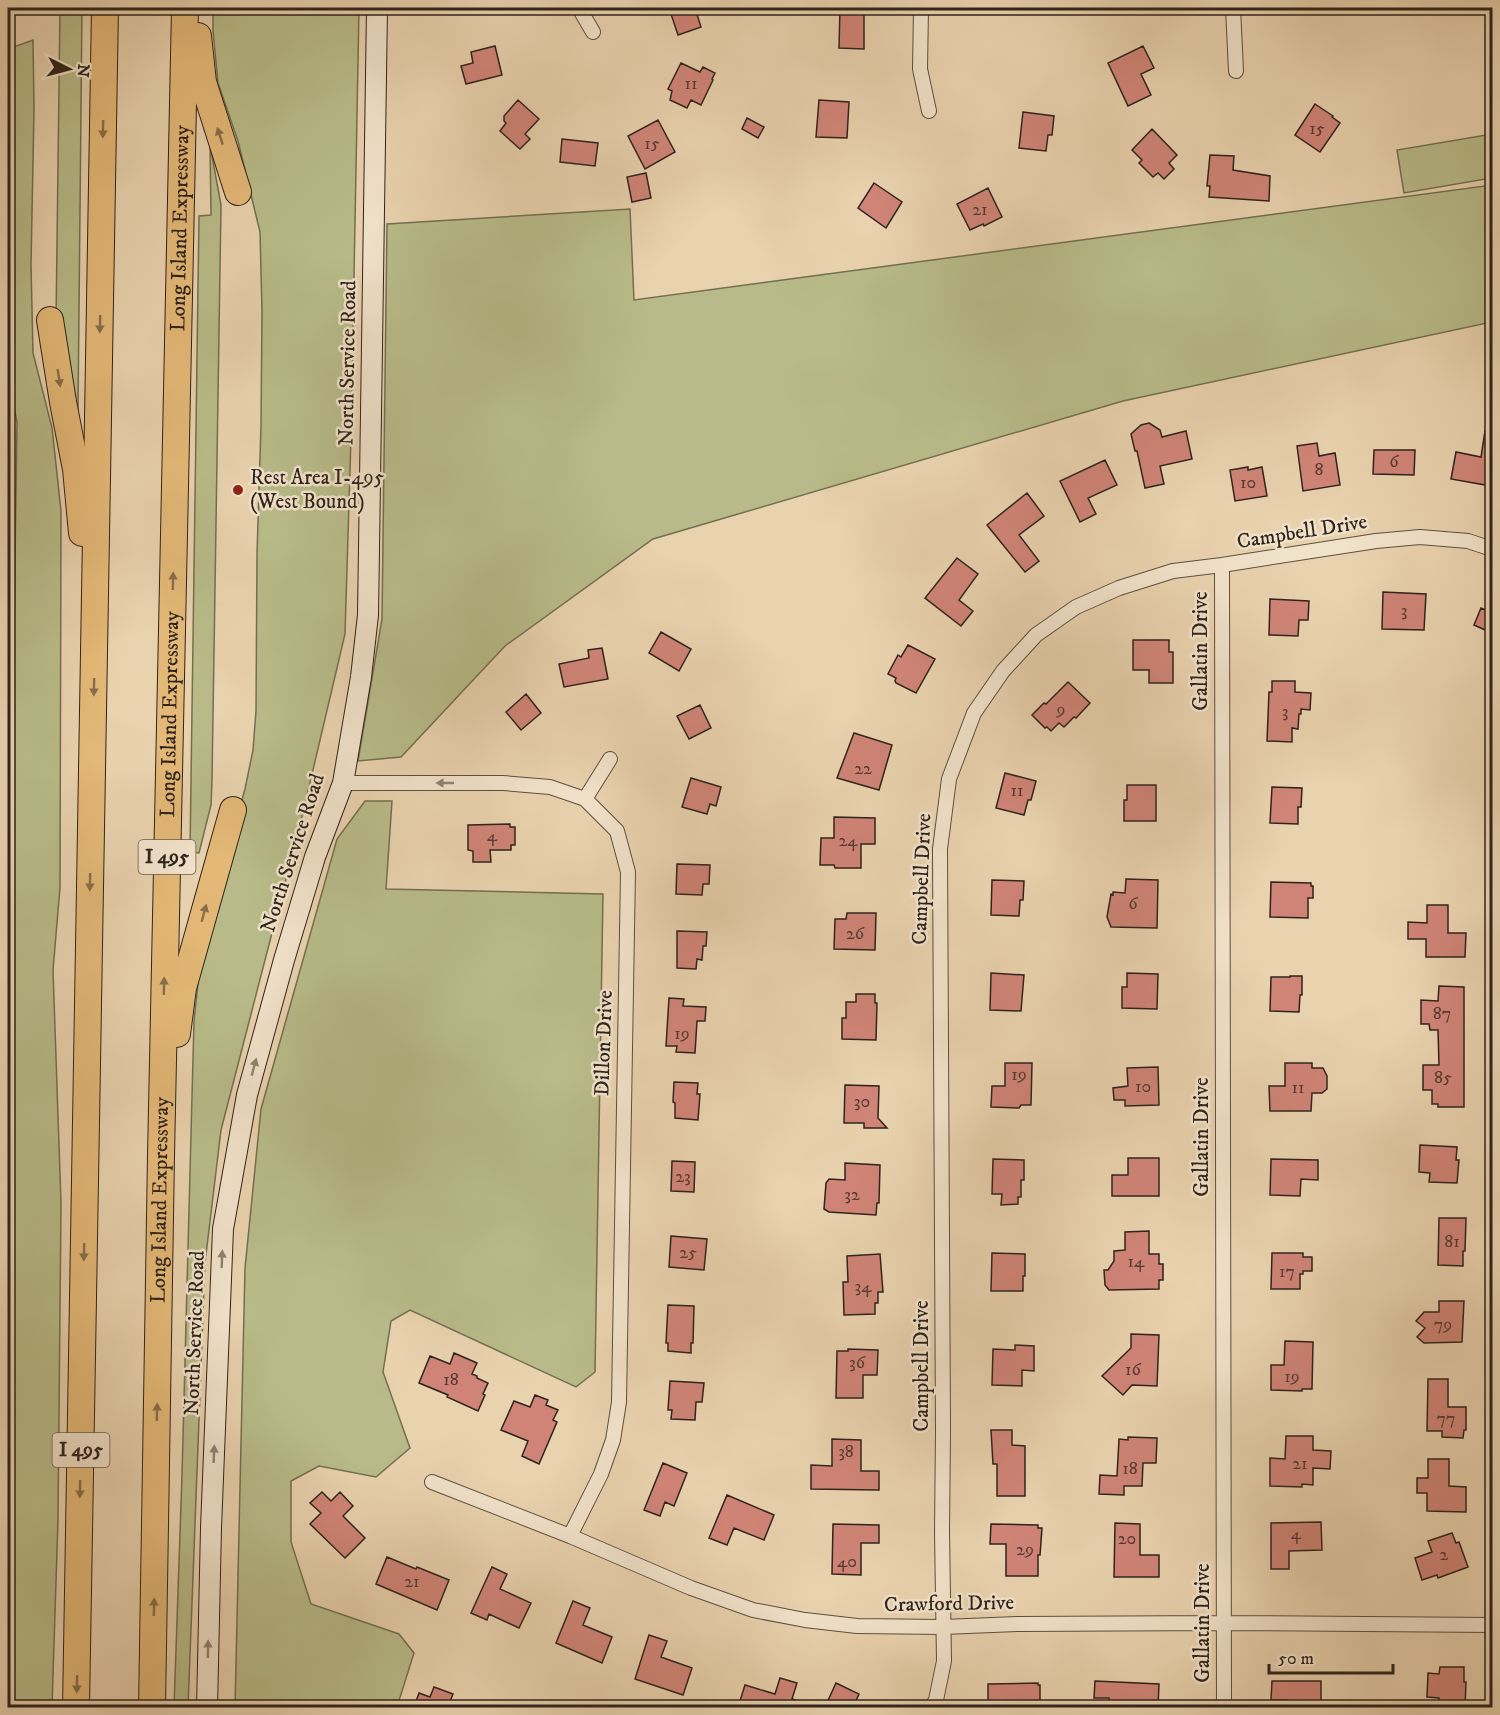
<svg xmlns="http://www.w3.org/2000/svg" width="1500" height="1715" font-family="'IM FELL DW Pica',serif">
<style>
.green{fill:#b8bb89;stroke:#736f52;stroke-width:1.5}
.building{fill:#d08477;stroke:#2e231c;stroke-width:1.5}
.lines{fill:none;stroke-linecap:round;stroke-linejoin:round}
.street-casing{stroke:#5d4f40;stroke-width:16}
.secondary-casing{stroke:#2e231c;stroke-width:22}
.highway-casing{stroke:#2e231c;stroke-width:28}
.street{stroke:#f1e2ca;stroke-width:14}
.secondary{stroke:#f1e2ca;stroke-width:20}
.highway{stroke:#e4b977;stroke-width:26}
.oneway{fill:#896e4a}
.oneway2{fill:#908273}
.poi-dot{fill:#8f2418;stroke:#f1e2ca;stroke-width:2}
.labels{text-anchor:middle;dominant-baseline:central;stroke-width:5;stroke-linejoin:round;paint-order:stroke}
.number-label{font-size:18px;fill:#563b33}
.shield{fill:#f1e2ca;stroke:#685c50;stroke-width:1.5}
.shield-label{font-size:20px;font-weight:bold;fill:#2e231c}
.street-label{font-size:21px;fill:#2e231c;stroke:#f1e2ca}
.poi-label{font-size:21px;fill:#2e231c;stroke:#f1e2ca;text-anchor:start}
</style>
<rect width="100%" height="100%" fill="#e9d2ae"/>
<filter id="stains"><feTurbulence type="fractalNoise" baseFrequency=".00333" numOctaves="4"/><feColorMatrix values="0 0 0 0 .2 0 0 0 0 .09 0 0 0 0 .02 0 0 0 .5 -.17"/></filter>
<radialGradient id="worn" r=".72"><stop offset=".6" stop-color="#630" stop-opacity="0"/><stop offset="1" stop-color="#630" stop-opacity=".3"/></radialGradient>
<path class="green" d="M60 8H82L78 410 69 407 56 322Z
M213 8H359L351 438 345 634 300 825 221 1130 205 1263 188 1707 174 1708 182 1475 194 1021 202 946 245 789 253 750 256 711 257 554 261 426 262 311 260 232 238 141 218 83 213 31Z
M33 40 34 109 31 265 33 353 52 428 61 511 60 888 53 970 61 1203 58 1519 52 1707 8 1708V1048L17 422 8 375V49Z
M1486 135 1492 178 1404 193 1397 150Z
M210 145 221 205 212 780 211 805 199 853 190 852 199 216 211 215Z
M1492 185V322L1123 401 653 539 505 646 401 757 358 761 382 619 387 224 630 209 634 300Z
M365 801H392L386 889 603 894 595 1372 576 1387 410 1310 391 1321 383 1372 410 1448 376 1477 319 1466 291 1481V1542L311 1604 399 1634 414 1653 397 1707H235L245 1268 261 1109 337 839Z"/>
<path class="building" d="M669 8H695L701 27 678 35Z
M840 8H864V49L839 48Z
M495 46 502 75 466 84 461 66 473 63 471 52Z
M1143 46 1154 68 1141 74 1151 95 1128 106 1108 63Z
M681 63 700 72 703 67 715 73 712 79 713 80 701 105 691 100 687 108 670 100 672 91 668 89Z
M518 100 539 119 525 134 530 139 520 149 500 131 506 123 504 121V116Z
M819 100 849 102 847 138 816 137Z
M1315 104 1333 116 1332 117 1340 123 1320 152 1295 135Z
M1023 112 1054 116 1052 135H1048L1046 151 1019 148Z
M747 118 764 127 758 138 742 129Z
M658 120 675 152 645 169 628 136Z
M1152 129 1177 155 1169 163 1174 169 1164 179 1158 173 1153 177 1139 163 1142 160 1132 150Z
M562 139 598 143 595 166 560 162Z
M1210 155 1234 156 1233 170 1270 176 1269 201 1209 197 1210 186H1207Z
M646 173 651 198 632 202 627 177Z
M874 183 902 202 886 228 858 208Z
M988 188 1002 217 984 226 983 224 970 230 957 204Z
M1149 423 1160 430 1162 437 1186 431 1192 459 1160 466 1164 484 1145 488 1137 451H1135L1131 434 1141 425Z
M1485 431 1492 432V477L1491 486 1451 479 1456 452 1481 457Z
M1317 443 1319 456 1335 453 1340 485 1303 491 1297 446Z
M1374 450H1415L1414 475 1373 474Z
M1105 460 1117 485 1088 498 1096 514 1080 522 1060 481Z
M1248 467V470L1262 467 1267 496 1235 501 1230 470Z
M1027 493 1044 516 1019 535 1039 561 1025 572 987 525Z
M957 558 978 574 959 600 973 611 961 626 925 598Z
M1383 592 1426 594 1424 630 1382 629Z
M1270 599 1309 601 1308 620H1299L1298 636 1269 635Z
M1481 608 1492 613V633L1474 625Z
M661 632 691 649 679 671 649 653Z
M1133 640H1169V652H1173V683H1149V670H1133Z
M908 645 935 659 916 693 896 683 895 681 896 678 888 674 898 655 901 657Z
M602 648 608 679 564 687 559 664 589 658 588 650Z
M1272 681H1295V692L1311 693 1310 710 1301 709V714H1299L1298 729 1292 728V742L1267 741 1269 692H1272Z
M1068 682 1090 703 1076 718 1074 717 1064 727 1059 723 1051 731 1047 727 1045 728 1032 715 1044 703 1046 704Z
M526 694 541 713 521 730 506 712Z
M700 705 711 728 689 739 677 716Z
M854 733 892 745 879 790 837 778Z
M1005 773 1036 781 1031 800H1028L1024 815 996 808Z
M691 778 721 787 716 806 710 804 707 814 682 807Z
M1127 785H1156V821H1124V800H1127Z
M1272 787 1302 788 1301 807H1298V824L1270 823Z
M834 817 875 818V844H861V868H835L834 865H820L821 838H834Z
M510 824V827H515V845H511V850H490L491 862H473V851L468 850V825Z
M677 864 710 865 709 884H703L702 895 676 894Z
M1126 879 1158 880 1157 928 1111 927 1107 917 1111 894 1113 895V892L1125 893Z
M992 880 1024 881 1023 900H1020L1019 916 991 915Z
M1271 882 1311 883V886H1313V898H1308V918L1270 917Z
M1427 905H1448V933H1466L1465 957H1426V939H1408V922L1427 923Z
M847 913H876L875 950 834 949 835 919H846Z
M677 931 707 932 706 946H703L702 960 697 959 696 969 677 968Z
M991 973 1024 975 1021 1011 990 1010Z
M1127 973 1158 974 1157 1009 1122 1008V987H1127Z
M1290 976H1302V995H1300L1299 1012 1270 1011 1271 977H1290Z
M1439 986 1464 987V1107H1438V1104H1432V1090H1423V1065H1439L1438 1030H1430L1429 1024H1421V1000L1438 1001Z
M856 994H875V1003H877L876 1040 842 1039V1018H846V1002H856Z
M669 998 684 999 683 1006 706 1007 705 1021H697L695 1053 676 1052 677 1046H666Z
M1005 1063H1032L1031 1105H1021L1019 1108 991 1107 992 1086H1005Z
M1285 1063H1312V1068H1323L1327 1076V1089L1322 1093H1312L1311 1111H1270L1269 1086H1285Z
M1158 1067 1159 1105 1125 1106V1100H1114L1113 1088 1128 1086 1127 1068Z
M674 1082 698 1083 697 1094H700L698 1120 675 1118V1103L673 1102Z
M845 1085 879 1086 878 1118 887 1128H864V1123H844Z
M1420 1145 1457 1147 1456 1160H1459L1457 1183 1429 1182 1430 1173 1419 1172Z
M1128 1158H1159V1196H1112V1175H1128Z
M993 1159 1024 1160V1180H1021V1197H1018V1204L1001 1205 1002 1194H992Z
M1271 1159 1318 1160V1180L1301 1179 1300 1196 1270 1195Z
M672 1161 695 1162 694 1192 671 1191Z
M845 1163 880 1165 879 1203H877L876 1215 829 1212 824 1209 826 1183 829 1179 845 1180Z
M1439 1218H1466L1465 1251H1463V1266L1438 1265Z
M1149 1231V1254H1159V1264H1163V1280H1159V1289L1109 1290 1105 1285 1104 1270H1108L1114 1261V1251L1125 1250V1232Z
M671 1236 707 1239 704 1270 669 1267Z
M992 1253 1025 1254V1276H1023V1291H991Z
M1272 1253H1303V1257H1312V1271H1303V1274H1300V1289H1271Z
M880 1254 883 1292H878V1303H875V1314L844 1315 843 1282H848L847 1256Z
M1439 1301H1464L1462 1342 1424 1343 1417 1337 1425 1328 1416 1321 1424 1312H1439Z
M668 1305 694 1306 693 1343H691V1353L668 1351V1343H666Z
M1131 1334 1159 1335 1157 1386 1132 1385 1123 1395 1102 1376 1131 1348Z
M1285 1341 1313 1342 1312 1389H1302V1391L1271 1390V1365H1284Z
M1015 1345 1034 1346V1371L1022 1370V1386L992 1385 993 1349 1015 1350Z
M848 1349 878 1350 877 1375H863V1398H836L837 1351H848Z
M454 1353 477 1363 472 1374 477 1376V1378L488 1383 483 1394 485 1395 478 1411 447 1397 448 1395 419 1383 430 1356 450 1364Z
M1428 1379H1448V1407H1466V1430H1464L1463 1438 1442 1437V1431H1427Z
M670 1381 704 1383 702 1402H696L695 1420 671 1419 672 1410H668Z
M535 1395 548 1400 546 1405 558 1410 553 1420 557 1422 539 1464 522 1456 528 1441 501 1430 514 1401 530 1407Z
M991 1430H1012V1445L1025 1446V1496H997V1464H993Z
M1286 1436H1313V1450L1331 1451 1330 1469 1313 1468V1485L1302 1484V1487L1270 1486V1458L1285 1459Z
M1128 1437 1157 1438 1156 1463H1143L1142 1486H1124V1495L1099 1494 1100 1475 1117 1476 1119 1439 1128 1440Z
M832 1439 861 1440V1471H879V1490L811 1489V1465L832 1466Z
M1428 1459H1449V1486L1466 1487V1512L1427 1511V1493H1417V1478H1428Z
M663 1463 687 1473 674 1506 665 1502 660 1516 644 1510Z
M322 1492 331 1501 340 1492 353 1506 343 1516 365 1538 345 1558 310 1524 321 1513 310 1503Z
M727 1495 774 1515 764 1540 734 1528 727 1545 709 1538Z
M1321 1522 1322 1550 1289 1551V1569H1271V1523Z
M1115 1523 1140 1524V1555H1159V1577H1114Z
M833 1524 879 1525V1543H861V1575L832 1574Z
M991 1524 1038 1525V1528H1042L1040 1555H1038V1576H1006V1544H990Z
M1452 1533 1456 1543 1459 1542 1468 1567 1438 1578 1437 1575 1422 1580 1415 1558 1432 1552 1428 1541Z
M387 1557 416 1569 417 1567 449 1580 437 1610 376 1584Z
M492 1567 507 1574 500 1589 531 1603 519 1628 489 1614 487 1620 471 1613Z
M573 1601 590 1608 583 1625 612 1637 602 1663 556 1643Z
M649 1635 667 1641 661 1657 692 1668 683 1695 635 1679Z
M1440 1667H1464V1682H1466L1465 1707H1438L1439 1698 1427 1697 1428 1673 1439 1674Z
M780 1678 797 1683 792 1699 809 1704 808 1707H738L745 1685 775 1694Z
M1095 1681 1159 1684 1158 1707H1109V1698H1094Z
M1272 1681H1321V1707H1287V1700H1271Z
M836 1683 859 1694 853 1707H825Z
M1038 1683V1685H1040V1707H1003V1704H988V1684Z
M434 1687 453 1694 449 1704 454 1706V1707H414L419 1693 430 1697Z"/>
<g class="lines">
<defs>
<path id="street" d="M579 8 593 32
M921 8 920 69 929 111
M1233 8 1236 71
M1222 565 1224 1708
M343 783H503L550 787 585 799 617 831 628 872 619 1402 613 1440 601 1474 570 1536
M585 799 610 759
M432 1482 570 1536 691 1588 753 1610 805 1620 857 1626 943 1627 1017 1624 1224 1623 1492 1625
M931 1708 936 1700 944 1661 942 1532 943 1431 940 849 949 779 974 713 1003 671 1036 635 1076 607 1119 588 1173 571 1222 565 1376 541 1420 537 1468 541 1492 549"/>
<path id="secondary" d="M207 1708 211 1528 223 1229 247 1095 284 960 315 857 343 783 361 677 368 615 377 8"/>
<g id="highway">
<path d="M198 36 203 82 238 192"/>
<path d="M50 320 63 402 76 469 82 533"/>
<path d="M177 1034 183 988 233 810"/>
<path d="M76 1708 105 8"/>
<path id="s1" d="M152 1708 161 1156 185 8"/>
</g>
</defs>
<use href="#street" class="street-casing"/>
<use href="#secondary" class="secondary-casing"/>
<use href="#highway" class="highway-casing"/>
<use href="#street" class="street"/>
<use href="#secondary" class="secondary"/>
<use href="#highway" class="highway"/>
</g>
<defs><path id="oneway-solid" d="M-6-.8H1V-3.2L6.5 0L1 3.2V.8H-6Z" transform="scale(1.5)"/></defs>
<g class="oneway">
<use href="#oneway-solid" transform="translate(103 129) rotate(91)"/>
<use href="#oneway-solid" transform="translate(220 136) rotate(-108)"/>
<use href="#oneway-solid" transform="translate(100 324) rotate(91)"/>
<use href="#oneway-solid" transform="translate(59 378) rotate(81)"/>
<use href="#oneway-solid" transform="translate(173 581) rotate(-89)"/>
<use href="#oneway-solid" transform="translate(94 687) rotate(91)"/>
<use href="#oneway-solid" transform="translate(90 882) rotate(91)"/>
<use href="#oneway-solid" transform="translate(204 913) rotate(-75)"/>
<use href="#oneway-solid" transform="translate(164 986) rotate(-89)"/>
<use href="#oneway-solid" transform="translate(84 1252) rotate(91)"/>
<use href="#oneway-solid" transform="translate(157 1412) rotate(-89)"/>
<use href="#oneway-solid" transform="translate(80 1489) rotate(91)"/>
<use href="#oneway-solid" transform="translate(154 1607) rotate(-89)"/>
<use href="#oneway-solid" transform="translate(77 1684) rotate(91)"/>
</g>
<g class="oneway2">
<use href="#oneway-solid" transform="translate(445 783) rotate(-180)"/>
<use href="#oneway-solid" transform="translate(254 1067) rotate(-75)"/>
<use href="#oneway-solid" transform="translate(222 1259) rotate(-88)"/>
<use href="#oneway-solid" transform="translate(214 1454) rotate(-88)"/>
<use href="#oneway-solid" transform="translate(208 1649) rotate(-89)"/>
</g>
<circle class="poi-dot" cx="238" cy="490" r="6"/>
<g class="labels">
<g class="number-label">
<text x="691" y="84">11</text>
<text x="1317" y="129">15</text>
<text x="652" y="144">15</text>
<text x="980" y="210">21</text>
<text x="1394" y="462">6</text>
<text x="1319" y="470">8</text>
<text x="1248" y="483">10</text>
<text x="1404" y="611">3</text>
<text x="1061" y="710">9</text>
<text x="1285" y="712">3</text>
<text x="863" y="769">22</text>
<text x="1017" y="791">11</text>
<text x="492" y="836">4</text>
<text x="848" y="841">24</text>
<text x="1133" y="904">6</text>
<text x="855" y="934">26</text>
<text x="1442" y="1014">87</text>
<text x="682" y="1034">19</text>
<text x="1019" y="1075">19</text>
<text x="1443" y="1078">85</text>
<text x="1143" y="1087">10</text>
<text x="1298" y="1088">11</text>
<text x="862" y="1102">30</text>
<text x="683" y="1177">23</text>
<text x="852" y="1195">32</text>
<text x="1452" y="1242">81</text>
<text x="688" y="1253">25</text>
<text x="1136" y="1262">14</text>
<text x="1287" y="1272">17</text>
<text x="863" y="1287">34</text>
<text x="1443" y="1325">79</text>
<text x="857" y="1363">36</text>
<text x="1133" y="1370">16</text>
<text x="1292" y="1377">19</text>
<text x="451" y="1380">18</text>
<text x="1446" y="1419">77</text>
<text x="846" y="1452">38</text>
<text x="1300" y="1464">21</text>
<text x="1130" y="1469">18</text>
<text x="1296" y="1534">4</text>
<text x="1127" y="1539">20</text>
<text x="1025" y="1550">29</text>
<text x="1444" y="1555">2</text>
<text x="847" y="1562">40</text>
<text x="412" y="1582">21</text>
</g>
<g class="shield">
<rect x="138.5" y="840" width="57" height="34" rx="4.5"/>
<rect x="52.5" y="1433" width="57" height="34" rx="4.5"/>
</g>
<g class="shield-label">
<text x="167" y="857">I 495</text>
<text x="81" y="1450">I 495</text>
</g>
<g class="street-label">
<text stroke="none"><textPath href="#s1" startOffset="1480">Long Island Expressway</textPath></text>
<text transform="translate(348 363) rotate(-89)">North Service Road</text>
<text transform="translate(1302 532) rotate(-9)">Campbell Drive</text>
<text transform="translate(1201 651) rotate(-90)">Gallatin Drive</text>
<text stroke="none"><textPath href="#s1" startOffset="994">Long Island Expressway</textPath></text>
<text transform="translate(293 853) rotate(-72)">North Service Road</text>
<text transform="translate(922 879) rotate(-88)">Campbell Drive</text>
<text transform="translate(604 1043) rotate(-88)">Dillon Drive</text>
<text transform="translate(1202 1137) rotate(-90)">Gallatin Drive</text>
<text stroke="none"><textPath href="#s1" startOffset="508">Long Island Expressway</textPath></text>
<text transform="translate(195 1333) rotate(-88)">North Service Road</text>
<text transform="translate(922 1366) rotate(-90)">Campbell Drive</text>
<text transform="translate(949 1604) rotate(-1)">Crawford Drive</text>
<text transform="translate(1203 1623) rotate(-90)">Gallatin Drive</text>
</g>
<g class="poi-label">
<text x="250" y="478">Rest Area I-495<tspan x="250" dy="24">(West Bound)</tspan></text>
</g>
</g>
<rect width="1500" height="1715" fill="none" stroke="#e9d2ae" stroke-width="30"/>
<rect x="9" y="9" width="1482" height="1697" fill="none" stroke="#2e231c" stroke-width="3"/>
<rect x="15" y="15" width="1470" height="1685" fill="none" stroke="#2e231c" stroke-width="1.5"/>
<g transform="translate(69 69) rotate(96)" stroke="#f1e2ca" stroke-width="4.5" paint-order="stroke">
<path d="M0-4.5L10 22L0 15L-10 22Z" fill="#2e231c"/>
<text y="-9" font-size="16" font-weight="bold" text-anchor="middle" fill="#2e231c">N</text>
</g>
<path d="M1269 1664v9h124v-9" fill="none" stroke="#2e231c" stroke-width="3"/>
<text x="1278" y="1664" font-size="18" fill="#2e231c" stroke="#f1e2ca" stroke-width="4.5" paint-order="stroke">50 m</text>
<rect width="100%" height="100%" filter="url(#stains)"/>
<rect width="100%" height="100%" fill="url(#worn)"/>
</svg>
